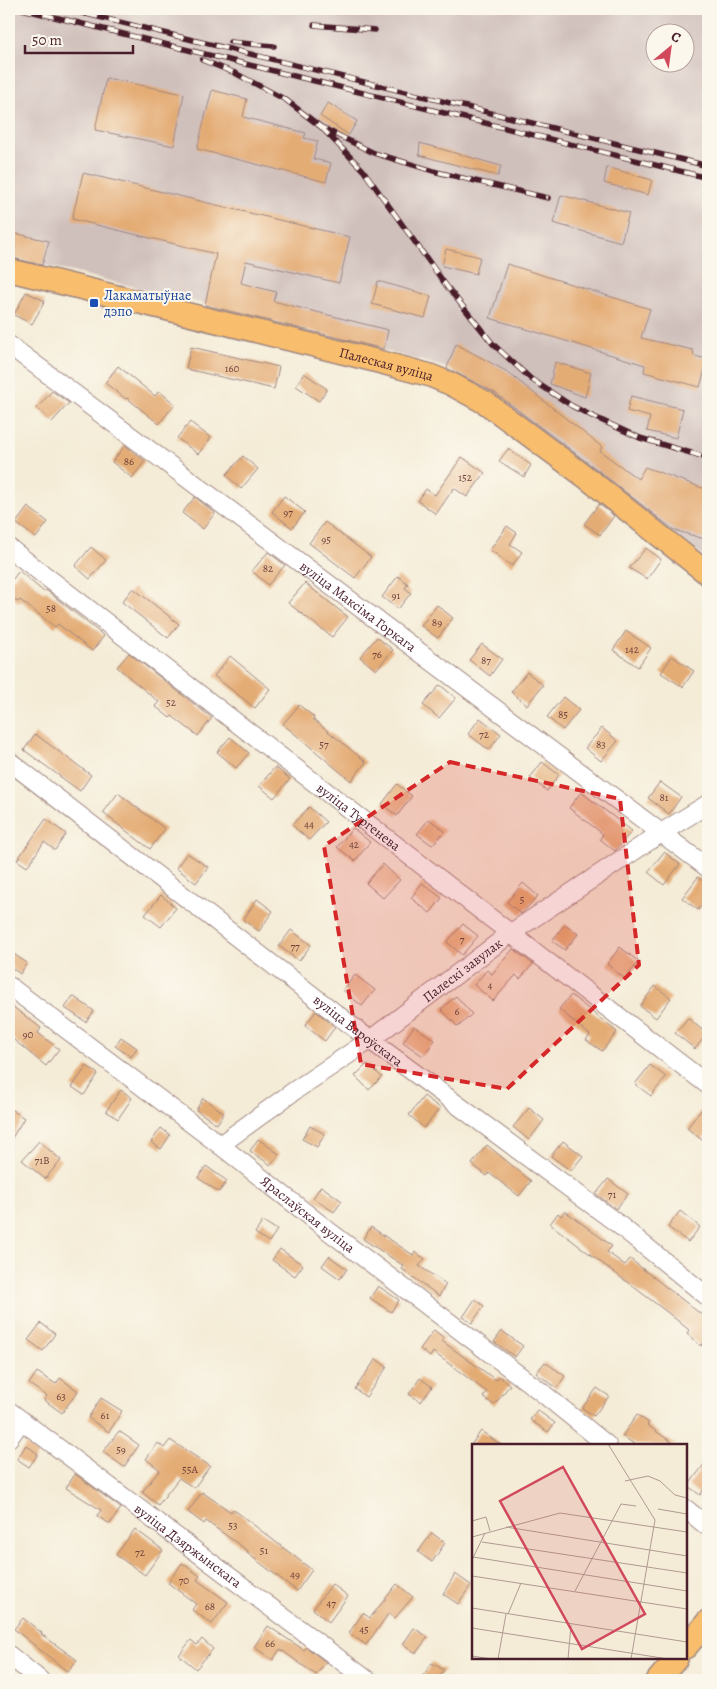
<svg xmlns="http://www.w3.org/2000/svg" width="717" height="1689" font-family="Alegreya,serif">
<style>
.industrial{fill:#d0c0bc;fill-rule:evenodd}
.building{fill:#e4ac74}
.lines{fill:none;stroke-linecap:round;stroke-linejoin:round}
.minor-casing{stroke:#9f8681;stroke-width:20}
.major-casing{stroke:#9f8681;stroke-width:25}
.minor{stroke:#fff;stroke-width:18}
.major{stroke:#f9be6d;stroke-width:22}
.rail-casing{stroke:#4a1f2b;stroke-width:5.5}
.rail{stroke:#fbf7ec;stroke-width:4;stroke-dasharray:11;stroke-linecap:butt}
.marked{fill:#d62828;fill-opacity:0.2;stroke:#d62828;stroke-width:4;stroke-dasharray:10 6;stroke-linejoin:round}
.transit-dot{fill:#1a4fb4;stroke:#fbf7ec;stroke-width:2}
.labels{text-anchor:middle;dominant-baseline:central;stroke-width:4;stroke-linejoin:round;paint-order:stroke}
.number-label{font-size:11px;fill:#70423d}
.transit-label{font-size:14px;fill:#164399;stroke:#fbf7ec;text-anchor:start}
.street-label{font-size:14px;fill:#4a1f2b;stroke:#fbf7ec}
.inset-road{fill:none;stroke:#b09a92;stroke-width:1}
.view{fill:#d1495b;fill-opacity:0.15;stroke:#d1495b;stroke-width:2.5}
.inset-edge{fill:none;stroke:#4a1f2b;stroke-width:2.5}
</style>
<rect width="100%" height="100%" fill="#fbf7ec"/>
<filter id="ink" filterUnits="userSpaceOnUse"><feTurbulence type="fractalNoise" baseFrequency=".02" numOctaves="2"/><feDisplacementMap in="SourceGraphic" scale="10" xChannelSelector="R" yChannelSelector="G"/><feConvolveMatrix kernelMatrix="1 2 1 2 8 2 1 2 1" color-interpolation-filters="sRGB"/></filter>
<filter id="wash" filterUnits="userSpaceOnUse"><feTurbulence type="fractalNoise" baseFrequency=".0096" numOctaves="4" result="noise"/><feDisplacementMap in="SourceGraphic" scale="20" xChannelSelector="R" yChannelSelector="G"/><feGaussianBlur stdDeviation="1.12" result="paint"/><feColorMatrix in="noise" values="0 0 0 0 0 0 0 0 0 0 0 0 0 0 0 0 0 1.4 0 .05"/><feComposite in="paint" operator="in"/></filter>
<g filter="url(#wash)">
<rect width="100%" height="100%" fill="#f4ecd7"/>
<path class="industrial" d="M9 9H708V560L488 391 447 368 267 319 9 257ZM654 32H684V62H654Z"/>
<g id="blocks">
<path class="building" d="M106 78 184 94 174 146 95 130Z
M212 90 247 99 243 117 306 133 304 138 318 141 313 159 331 163 326 182 197 149Z
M328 103 357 121 349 135 320 116Z
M420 143 501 166 498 176 419 155Z
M607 167 652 180 648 195 604 183Z
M83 173 350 237 339 283 246 261 241 283 276 292 273 301 388 330 384 349 205 305 216 254 72 219Z
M561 195 629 213 621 242 553 223Z
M9 232 49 241 42 265 9 257Z
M446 249 480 257 476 274 442 266Z
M507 264 650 309 641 338 693 350 694 356 708 359 700 387 644 372 645 365 490 318Z
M378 281 431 296 425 318 372 304Z
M26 292 45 301 32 324 14 315Z
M456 344 506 371 602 447 600 451 638 479 645 467 708 490V540L674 530 595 468 494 392 447 368Z
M191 347 279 367 274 389 186 369Z
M555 362 591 373 585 397 550 384Z
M118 366 155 396 159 391 175 404 159 424 127 398 126 399 105 383Z
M304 373 327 389 319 401 296 386Z
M52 391 69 403 52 422 37 408Z
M631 396 683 409 676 438 647 431 650 417 627 411Z
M190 422 211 438 198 454 177 438Z
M125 445 145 461 132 478 112 462Z
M508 449 531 465 524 477 499 461Z
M243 456 258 469 241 489 226 475Z
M462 457 485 473 467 497 454 488 436 514 418 501 426 489 435 495Z
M284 496 305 512 292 528 272 512Z
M195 497 215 513 203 529 182 513Z
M599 504 614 516 600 535 584 524Z
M28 507 48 522 36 538 16 523Z
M325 522 371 557 355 578 309 543Z
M507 526 517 533 510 544 522 552 512 566 490 550Z
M91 547 106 560 90 579 75 566Z
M646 548 661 559 647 579 629 568Z
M268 552 285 565 268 585 252 571Z
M19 571 44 592 46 590 104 636 92 651 58 624 55 627 20 600 18 602 9 595V584Z
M398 576 408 584 405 588 411 593 398 609 382 597Z
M305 583 348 617 332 637 288 603Z
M133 588 179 624 168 638 122 602Z
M437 605 453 618 438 638 421 626Z
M626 631 651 648 638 667 613 650Z
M377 637 393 650 376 670 360 657Z
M482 644 502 659 490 676 469 660Z
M129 653 212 718 198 736 172 716 170 718 155 706 159 702 117 667Z
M230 656 270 689 255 708 214 676Z
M672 656 694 671 683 687 661 673Z
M527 672 543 685 527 705 511 692Z
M440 685 456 698 439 718 423 705Z
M563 697 579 710 563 730 547 717Z
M299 705 314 717 313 719 366 762 351 781 283 724Z
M480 718 501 734 489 750 468 734Z
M602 728 618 741 601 761 585 748Z
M35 734 91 775 80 791 24 750Z
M230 737 249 753 236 768 217 752Z
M542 762 559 775 547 791 530 778Z
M275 767 290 779 274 798 259 786Z
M660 782 681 797 669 814 648 798Z
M397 784 412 796 397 816 382 804Z
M581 792 632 831 615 851 600 839 603 834 569 808Z
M118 793 165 829 150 849 103 813Z
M309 807 326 822 309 840 292 825Z
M46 819 66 834 55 850 44 842 27 867 17 860Z
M429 819 445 831 432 845 417 834Z
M353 828 370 842 355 861 337 847Z
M664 852 680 864 664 885 648 872Z
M187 853 208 867 196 883 176 868Z
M383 864 400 880 383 898 366 883Z
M698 877 708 885V897L698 910 682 898Z
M422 883 442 898 430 913 411 898Z
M523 883 538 896 521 914 507 902Z
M161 895 176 908 161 927 145 915Z
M257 899 273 911 259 931 243 920Z
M463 924 478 936 462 955 447 942Z
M565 924 578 934 565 950 552 941Z
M291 930 311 945 299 961 279 946Z
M620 947 639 962 625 979 607 964Z
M513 949 533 964 520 979 516 975 493 1001 474 985 487 970 492 974Z
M9 951 27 963 20 974 9 966Z
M355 975 375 990 362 1006 343 990Z
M655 986 671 998 656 1018 640 1006Z
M571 995 617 1032 602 1051 586 1040 590 1035 559 1009Z
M73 996 94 1011 86 1022 65 1008Z
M456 996 472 1014 458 1027 441 1009Z
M9 1004 41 1028 38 1033 59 1049 46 1066 9 1036Z
M316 1011 335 1027 325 1041 305 1026Z
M688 1018 707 1034 695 1049 675 1033Z
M414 1026 435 1040 423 1056 403 1042Z
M121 1037 137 1048 131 1057 115 1046Z
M367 1064 382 1077 369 1090 355 1076Z
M650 1065 666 1077 651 1096 635 1084Z
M87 1066 98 1074 84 1095 72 1087Z
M121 1090 132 1098 118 1119 106 1111Z
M424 1096 440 1108 424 1128 409 1115Z
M203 1098 224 1113 217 1124 196 1110Z
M708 1101V1132L702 1140 687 1128Z
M9 1108 24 1118 9 1143Z
M529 1108 544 1120 529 1140 513 1127Z
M310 1126 325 1134 317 1147 302 1139Z
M161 1128 170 1135 161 1149 151 1142Z
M258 1139 279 1154 271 1165 250 1151Z
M39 1141 61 1160 45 1179 22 1160Z
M563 1141 583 1156 571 1171 551 1156Z
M487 1145 531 1181 519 1196 489 1173 487 1176 472 1164Z
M206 1166 227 1181 219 1192 198 1178Z
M608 1179 628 1194 616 1209 596 1194Z
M321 1186 342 1201 334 1212 313 1198Z
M565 1211 612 1246 607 1252 625 1265 630 1259 702 1315 708 1308V1338L701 1346 687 1334 689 1330 667 1312 550 1224 558 1213 561 1216Z
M680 1211 700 1227 688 1242 668 1227Z
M263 1221 277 1230 269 1242 255 1233Z
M371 1227 413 1255 415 1252 425 1259 419 1266 446 1284 439 1296 402 1269 404 1266 363 1239Z
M280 1249 303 1265 295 1276 272 1260Z
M329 1256 347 1269 340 1279 322 1266Z
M378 1286 399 1300 391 1312 370 1298Z
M475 1299 484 1306 472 1323 463 1317Z
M41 1323 55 1334 43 1351 28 1340Z
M434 1330 444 1338 442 1341 496 1380 499 1376 510 1385 494 1405 483 1397 487 1392 433 1352 430 1357 420 1349Z
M502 1331 523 1346 515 1357 494 1342Z
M376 1359 387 1367 366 1397 355 1389Z
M545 1362 565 1376 557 1388 536 1373Z
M37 1372 56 1384 60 1378 78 1391 62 1413 44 1400 47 1396 29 1384Z
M420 1378 432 1387 421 1402 409 1394Z
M597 1388 609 1396 594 1416 582 1408Z
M101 1398 122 1411 109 1432 88 1418Z
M537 1410 555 1423 548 1432 530 1420Z
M637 1415 649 1423 647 1425 676 1445H636L622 1436Z
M119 1431 139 1445 124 1467 103 1452Z
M481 1431 501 1445H471Z
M170 1440 210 1466 194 1488 179 1478 158 1505 142 1492 160 1470 146 1459 158 1443 164 1448Z
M26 1445 38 1454 29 1467 17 1459Z
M708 1459V1483L700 1495 688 1486Z
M75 1474 121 1508 110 1524 97 1516 101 1510 66 1488Z
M202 1492 231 1512 233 1509 312 1570 297 1591 247 1553 248 1551 206 1521 204 1524 188 1512Z
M135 1529 163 1550 145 1575 116 1555Z
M432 1533 445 1543 432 1562 418 1552Z
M182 1563 200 1576 197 1580 228 1602 212 1624 192 1610 196 1604 168 1583Z
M455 1574 471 1585 458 1604 443 1594Z
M332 1584 348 1596 329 1622 313 1609Z
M397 1584 413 1597 395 1618 389 1613 366 1645 349 1633 363 1613 370 1618Z
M23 1618 42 1633 41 1634 77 1660 68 1672 14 1629Z
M268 1626 304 1650 306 1647 326 1662 316 1675 280 1649 273 1660 254 1647Z
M414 1628 428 1637 416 1653 403 1644Z
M202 1639 213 1649 196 1669 179 1655 191 1640 197 1645Z
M432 1663 444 1670 437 1680H420Z"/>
</g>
</g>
<g filter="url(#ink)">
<use href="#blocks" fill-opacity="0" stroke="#9f8681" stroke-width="1"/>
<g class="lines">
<defs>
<g id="minor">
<path id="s1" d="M9 345 708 868"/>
<path id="s2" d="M9 548 708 1085"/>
<path id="s3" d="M9 761 370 1040 618 1224 708 1297"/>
<path id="s4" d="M9 986 220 1145 330 1232 540 1391 607 1445"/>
<path id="s5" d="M220 1145 294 1091 370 1040 511 933 661 833 708 804"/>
<path id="s6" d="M9 1411 367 1680"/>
<path d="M9 1438 21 1421"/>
<path d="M686 1509 708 1527"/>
<path d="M9 1655 40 1680"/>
</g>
<g id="major">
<path id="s7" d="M9 270 365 358 429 375 451 384 486 403 587 478 708 574"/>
<path d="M686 1647 708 1621"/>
<path d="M658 1680 677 1658"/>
</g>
</defs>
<use href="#minor" class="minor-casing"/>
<use href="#major" class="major-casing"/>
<use href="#minor" class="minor"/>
<use href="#major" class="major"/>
<defs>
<path id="rail" d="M22 9 708 178
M66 9 708 166
M314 25 375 30
M230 42 274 46
M202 60 235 73 286 100 321 127 374 153 437 172 548 198
M321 127 363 170 448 288 493 344 531 379 572 406 592 416 640 438 708 458"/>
</defs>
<use href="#rail" class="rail-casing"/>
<use href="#rail" class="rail"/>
</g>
</g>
<path class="marked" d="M450 762 620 799 639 965 507 1089 361 1064 324 846Z"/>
<rect class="transit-dot" x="89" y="298" width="10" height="10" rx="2.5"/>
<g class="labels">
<g class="number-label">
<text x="232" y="368">160</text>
<text x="129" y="461">86</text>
<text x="465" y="477">152</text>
<text x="288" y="512">97</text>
<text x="326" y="539">95</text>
<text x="268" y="568">82</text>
<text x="396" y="595">91</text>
<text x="51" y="608">58</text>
<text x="437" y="622">89</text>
<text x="632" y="649">142</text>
<text x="377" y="654">76</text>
<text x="486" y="660">87</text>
<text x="171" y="702">52</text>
<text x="563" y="714">85</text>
<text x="484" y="734">72</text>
<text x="324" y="744">57</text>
<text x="601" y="744">83</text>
<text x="664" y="797">81</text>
<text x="309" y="824">44</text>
<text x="354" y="844">42</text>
<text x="522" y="899">5</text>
<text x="462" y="939">7</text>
<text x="295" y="946">77</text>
<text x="490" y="985">4</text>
<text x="457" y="1011">6</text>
<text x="28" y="1034">90</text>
<text x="42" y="1160">71В</text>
<text x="612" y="1194">71</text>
<text x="61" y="1396">63</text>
<text x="105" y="1415">61</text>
<text x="121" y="1449">59</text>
<text x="190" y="1469">55А</text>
<text x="233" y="1525">53</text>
<text x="264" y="1550">51</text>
<text x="140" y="1552">72</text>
<text x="295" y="1574">49</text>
<text x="184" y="1580">70</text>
<text x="331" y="1603">47</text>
<text x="210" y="1606">68</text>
<text x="364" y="1629">45</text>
<text x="270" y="1643">66</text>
</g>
<g class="transit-label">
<text x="104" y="295">Лакаматыўнае<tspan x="104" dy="16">дэпо</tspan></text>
</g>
<g class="street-label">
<text stroke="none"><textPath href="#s7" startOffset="389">Палеская вуліца</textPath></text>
<text stroke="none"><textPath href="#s1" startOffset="436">вуліца Максіма Горкага</textPath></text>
<text stroke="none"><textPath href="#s2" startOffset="441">вуліца Тургенева</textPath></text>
<text stroke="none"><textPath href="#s5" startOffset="299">Палескі завулак</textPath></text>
<text stroke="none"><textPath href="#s3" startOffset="441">вуліца Вароўскага</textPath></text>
<text stroke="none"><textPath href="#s4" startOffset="376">Яраслаўская вуліца</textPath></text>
<text stroke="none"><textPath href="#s6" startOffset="224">вуліца Дзяржынскага</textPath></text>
</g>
</g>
<g transform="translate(472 1444)">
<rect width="215" height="215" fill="#f4ecd7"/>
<path class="inset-road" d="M136 0 183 76 159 215M153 37 176 32 188 37 203 51 215 54M186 65 215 70M0 77 14 73 18 87M34 83 215 112M0 93 88 69 215 88M10 98 215 129M1 113 215 147M0 116 13 89M0 132 215 165M103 147 149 60 164 62M0 164 215 198M36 170 49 139M0 184 196 215M0 212 20 215M26 215 34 170M96 215 99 181"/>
<path class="view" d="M91 23 173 170 110 205 28 57Z"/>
<rect width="215" height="215" class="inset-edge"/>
</g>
<rect width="717" height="1689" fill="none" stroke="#fbf7ec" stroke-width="30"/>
<g transform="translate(670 48) rotate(29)"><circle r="24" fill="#fbf7ec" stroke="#b4a19f"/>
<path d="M0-4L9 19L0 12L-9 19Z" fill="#d1495b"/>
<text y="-8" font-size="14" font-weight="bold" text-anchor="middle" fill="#4a1f2b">С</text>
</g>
<path d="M25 45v8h108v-8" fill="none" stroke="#4a1f2b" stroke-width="2.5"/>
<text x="32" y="45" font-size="15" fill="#4a1f2b" stroke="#fbf7ec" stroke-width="4" paint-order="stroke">50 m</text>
</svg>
